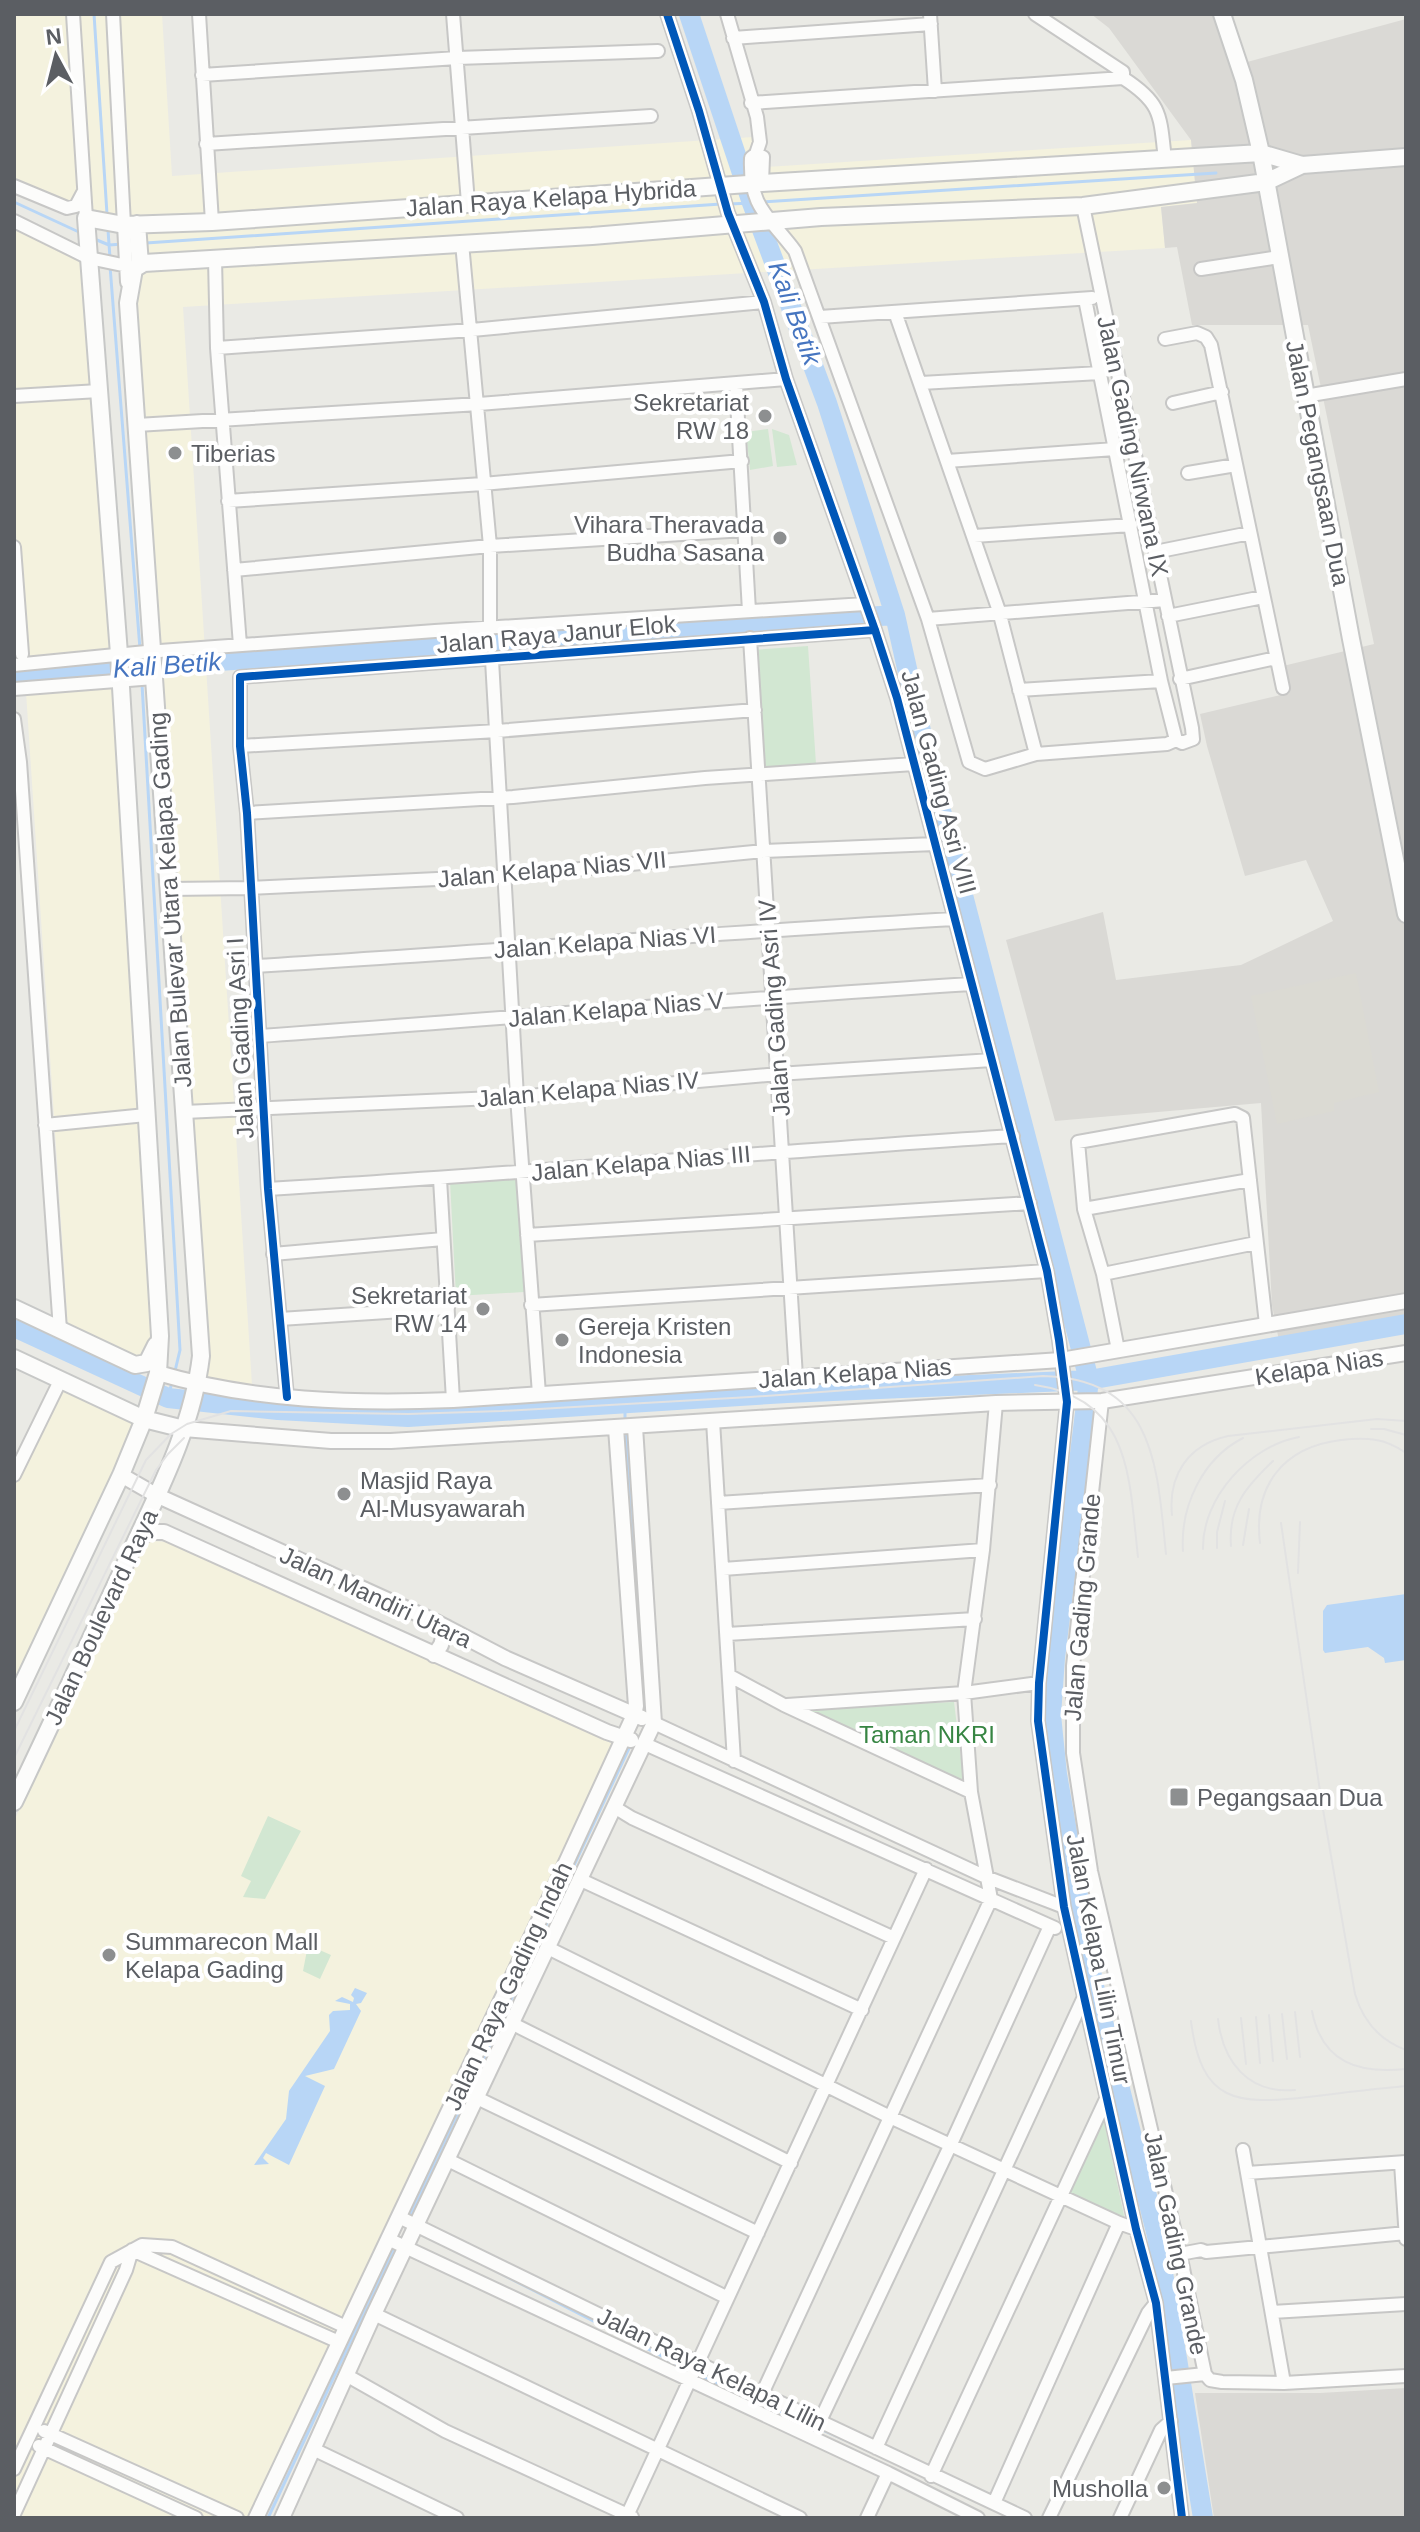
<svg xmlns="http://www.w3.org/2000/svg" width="1420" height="2532" font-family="Arial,sans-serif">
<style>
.commercial{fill:#f4f2de}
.industrial{fill:#dad9d5}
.education{fill:#dbdad3}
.green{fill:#d2e7d2}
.water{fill:#b8d6f6}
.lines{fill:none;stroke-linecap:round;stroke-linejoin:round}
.stream{stroke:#b8d6f6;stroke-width:3}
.river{stroke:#b8d6f6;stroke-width:20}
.minor-casing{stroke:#c7c7c6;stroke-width:16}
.tertiary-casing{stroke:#c7c7c6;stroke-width:18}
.secondary-casing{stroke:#c7c8c7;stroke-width:20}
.minor{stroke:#fcfcfb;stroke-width:12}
.tertiary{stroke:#fcfcfb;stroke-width:14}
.secondary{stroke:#fcfcfb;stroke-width:16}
.tram{stroke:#e2e2e2;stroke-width:2}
.cycleway-casing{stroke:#fff;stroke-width:13}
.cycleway{stroke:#0057b8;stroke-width:8}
.poi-dot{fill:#8d8f90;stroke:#fff;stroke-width:3}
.labels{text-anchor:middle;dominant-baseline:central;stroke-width:8;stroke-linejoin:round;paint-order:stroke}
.street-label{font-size:24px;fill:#5b5e63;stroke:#fff}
.poi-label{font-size:24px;fill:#5b5e63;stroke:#fff;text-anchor:start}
.park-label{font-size:24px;fill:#378543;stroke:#fff}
.water-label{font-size:26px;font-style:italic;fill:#4675c0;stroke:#fff}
</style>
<rect width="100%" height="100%" fill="#eaeae5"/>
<path class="commercial" d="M14 14H162L172 176 753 137 756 154 766 167 1191 140 1197 203 1161 207 1165 248 183 307 252 1385 206 1380 127 224 14 179Z
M14 227 87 258 113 654 25 662 14 505Z
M115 686 156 1334 151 1373 68 1329 26 692Z
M60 1378 140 1416 14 1688V1477Z
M152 1541 167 1542 615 1745 249 2518H14V1821L140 1550Z"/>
<path class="industrial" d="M1091 14H1222L1236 65 1406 19V1322L1280 1346 1272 1305 1261 1103 1055 1121 1006 940 1103 912 1116 980 1241 965 1333 921 1306 860 1245 876 1207 746 1200 714 1289 693 1283 666 1374 644 1308 325H1192L1177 247 1165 248 1161 207 1197 203 1191 140 1109 28Z
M1406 2388V2518H1214L1195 2393H1320Z"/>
<path class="education" d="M1356 973 1379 1092 1334 1103V1111L1277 1124 1251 996Z"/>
<path class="green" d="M768 429 773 466 750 470 746 432Z
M772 429 789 435 797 465 777 467Z
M808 646 816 764 761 769 753 650Z
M518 1177 524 1292 456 1296 450 1181Z
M954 1702 964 1783 804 1708Z
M268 1816 301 1831 265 1899 243 1897 251 1881 241 1876Z
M308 1945 331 1955 320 1979 303 1971Z
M1103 2117 1125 2220 1065 2194Z"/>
<path class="water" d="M1406 1594V1660L1385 1663 1384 1658 1368 1647 1325 1653 1323 1650V1611L1327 1605Z
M355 1988 367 1993 361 2003 356 2004 361 2011 334 2069 305 2076 325 2086 289 2165 266 2153 263 2158 269 2164 254 2165 286 2119 289 2091 330 2031 329 2015 333 2011 350 2010V2004L335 2001 342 1997 353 2002 354 1998 351 1995Z"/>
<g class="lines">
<path class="stream" d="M94 14 107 214
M14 202 81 233
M761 202 1216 173
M729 204 753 203
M108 230 110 258
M92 238 109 245 123 244
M146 243 721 204
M110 266 140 649
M141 656 142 677
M142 684 180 1350 175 1371
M168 1398 172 1382
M625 1403V1420
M626 1433 643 1713
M409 2217 630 1746
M488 2267 691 2371
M698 2375 852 2443
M268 2518 395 2246"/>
<path class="river" d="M689 14 752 203 827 403 895 615 925 749 1089 1380 1055 1658 1051 1715 1057 1774 1093 1982 1157 2236 1203 2518
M14 675 895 615
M14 1327 168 1398 278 1410 408 1417 787 1393 1089 1380 1406 1324"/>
<defs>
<path id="minor" d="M73 14 86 218
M113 14 127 282
M199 14 212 222
M453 14 468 203
M667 14 699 111 728 213 764 302 786 379 875 630 897 698 1047 1271 1059 1340 1067 1402 1039 1683 1038 1721 1064 1907 1136 2229 1156 2303 1182 2518
M727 14 757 117 760 142 756 154 751 158C749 208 768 215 795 251L928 619 969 762 985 769 1036 754 1167 744 1176 740
M930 14 935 91
M1035 14 1123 72V78C1162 103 1160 115 1165 160
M733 38 931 24
M202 75 457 58 658 51
M751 103 1123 78
M206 144 651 116
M756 154 763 157 762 183
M14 186 67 208 76 206 84 191
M1083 206 1192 728 1193 739 1182 743 1176 740 1161 681
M14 221 89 258 127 266
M462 243 490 546V629
M215 259 217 348 240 645
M1201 269 1279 257
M895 312 999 611 1036 754
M820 317 1092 298
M1165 339 1197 333 1206 337 1211 345 1283 688
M217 348 472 330 764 302
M921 383 1100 373
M736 384 749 611
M14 396 99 391
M1305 396 1406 379
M1173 403 1222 392
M137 425 479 404 786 379
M947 461 1115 449
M1188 473 1236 465
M228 501 483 484 742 461
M974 536 1131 525
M14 547 22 654
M1155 552 1250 533
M234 570 490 546 745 530
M1168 616 1263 597
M928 619 1165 600
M750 638 796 1377
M492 660 517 1097 539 1394
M14 665 146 652 435 631 865 604
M1180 679 1276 658
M14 689 154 678
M1019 690 1161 681 1085 299
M14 719 20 762 60 1330
M240 746 497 731 755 710
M247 813 513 797 705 778 914 764
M169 889 251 888 519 875 764 851 935 844
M255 966C489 952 722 932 955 919
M260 1036C497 1019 734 999 972 984
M184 1112 517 1097 778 1074 992 1060
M45 1125 146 1115
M440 1179 453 1400
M268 1189C517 1174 764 1152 1013 1136
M1084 1209 1250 1180
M527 1235 1030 1203
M273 1254 443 1239
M1103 1274 1256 1243
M531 1305 1047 1271
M280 1319 448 1308
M1118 1350 1103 1274 1084 1209 1078 1142 1235 1114 1243 1118 1266 1324
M287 1397 268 1189 247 813 240 746V677L875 630
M1102 1401 1073 1666V1753L1091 1871 1180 2254 1205 2374
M713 1421 734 1761
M14 1475 61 1379
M718 1503 990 1485
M723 1569 983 1550
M727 1634 975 1619
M730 1676 784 1705 971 1792
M787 1705 964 1693 1039 1683
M654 1723 986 1877 1064 1907
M645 1744 1055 1928
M614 1807 632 1818 894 1938
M581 1880 862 2010
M548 1948 890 2117 1119 2223 1136 2229
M513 2024 791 2163
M477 2098 758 2233
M1243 2150 1284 2383
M448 2160 726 2297
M1401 2163 1406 2239
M1247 2173 1406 2162
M399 2217 762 2394 1025 2518
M388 2239 888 2473 978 2518
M132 2250 339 2342
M1180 2254 1201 2250 1206 2252 1406 2233
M1272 2312 1406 2304
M374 2314 800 2518
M1205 2374 1210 2380 1222 2382 1284 2383 1406 2376
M346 2375 445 2431 632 2517
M1166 2378 1205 2374
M762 2394 991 1899 971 1792 964 1693 983 1550 996 1403
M820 2421 951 2144 1050 1926
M44 2431 237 2518
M39 2446 196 2518
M876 2448 1083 1999
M313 2449 457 2518
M14 2469 111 2262 142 2245 172 2247 346 2327
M931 2476 1106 2099
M994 2503 1119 2223
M14 2514 126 2270 132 2250
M626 2518 926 1869
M867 2518 888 2473
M1049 2518 1148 2313 1156 2303
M1120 2518 1161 2430 1171 2421"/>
<path id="tertiary" d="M158 1373C252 1401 355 1404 453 1400L1061 1360 1406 1301
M184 1429 331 1441H391L996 1403 1102 1401 1406 1353
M121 1475 156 1495 436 1622 505 1658 642 1718
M137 1538 151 1532H164L607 1732 631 1740
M434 1655 441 1645 446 1627
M256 2518 552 1893 634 1715 636 1706 616 1428
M282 2518 374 2314 654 1723 635 1427"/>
<path id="secondary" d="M1222 14 1244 80 1261 153 1351 639 1406 914
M137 224 140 264
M14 1308 135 1365 147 1363 156 1345
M14 1358 144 1419 184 1429
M14 1702 121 1475 144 1419 158 1373 160 1336 119 654 86 218 124 225 212 222 762 183 1261 153 1302 165
M14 1802C51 1725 87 1647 123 1569 154 1500 192 1432 201 1356L128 303 134 269 144 263 592 236 821 217 1083 206 1266 182 1302 165 1406 157"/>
</defs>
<use href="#minor" class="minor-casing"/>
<use href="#tertiary" class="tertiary-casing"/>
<use href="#secondary" class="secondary-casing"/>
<use href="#minor" class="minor"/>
<use href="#tertiary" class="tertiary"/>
<use href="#secondary" class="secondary"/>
<path class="tram" d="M1035 1385C1132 1399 1129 1479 1138 1557
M1371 1429H1384L1406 1435
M1172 1515C1168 1475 1188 1445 1228 1436L1377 1419 1406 1421
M1281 1523 1321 1798 1355 1994C1363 2021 1379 2040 1406 2050
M1260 1543C1253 1486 1283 1447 1341 1440 1366 1437 1385 1438 1406 1453
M1243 1545 1249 1509
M1231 1546C1228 1507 1246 1487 1273 1461
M1217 1548V1532L1225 1501
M1203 1549C1202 1497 1250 1446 1299 1437
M1183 1551C1180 1507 1202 1459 1243 1438
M1298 1573 1300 1522
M14 1731 146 1460 171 1434 187 1424 231 1411 408 1414 502 1411 750 1397 1043 1376C1156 1379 1157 1467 1166 1554
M14 1758 156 1470 168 1454 184 1438
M1312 2011C1322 2063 1359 2074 1406 2069
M1295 2012 1300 2057
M1282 2014 1287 2059
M1269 2015 1273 2061
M1256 2017 1260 2063
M1241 2018 1246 2064
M1218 2019C1223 2062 1248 2094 1295 2090
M1191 2021C1201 2103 1236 2105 1308 2097 1340 2093 1373 2089 1406 2086"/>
<defs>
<path id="cycleway" d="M667 14 699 111 728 213 764 302 786 379 875 630 897 698 1047 1271 1059 1340 1067 1402 1039 1683 1038 1721 1064 1907 1136 2229 1156 2303 1182 2518
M287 1397 268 1189 247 813 240 746V677L875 630"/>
</defs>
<use href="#cycleway" class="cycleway-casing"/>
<use href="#cycleway" class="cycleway"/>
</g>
<g class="poi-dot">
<circle cx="765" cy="416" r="8"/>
<circle cx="175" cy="453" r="8"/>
<circle cx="780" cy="538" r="8"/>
<circle cx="483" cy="1309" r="8"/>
<circle cx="562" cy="1340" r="8"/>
<circle cx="344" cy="1494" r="8"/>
<rect x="1169" y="1787" width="20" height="20" rx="4"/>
<circle cx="109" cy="1955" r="8"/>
<circle cx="1164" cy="2488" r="8"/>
</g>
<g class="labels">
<g class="street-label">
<text transform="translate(551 198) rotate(-4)">Jalan Raya Kelapa Hybrida</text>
<text transform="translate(1133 446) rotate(78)">Jalan Gading Nirwana IX</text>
<text transform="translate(1318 463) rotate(79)">Jalan Pegangsaan Dua</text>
<text transform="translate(556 634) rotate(-5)">Jalan Raya Janur Elok</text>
<text transform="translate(939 782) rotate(75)">Jalan Gading Asri VIII</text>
<text transform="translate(552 869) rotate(-5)">Jalan Kelapa Nias VII</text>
<text transform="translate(170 900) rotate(-94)">Jalan Bulevar Utara Kelapa Gading</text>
<text transform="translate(605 942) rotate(-4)">Jalan Kelapa Nias VI</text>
<text transform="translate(774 1008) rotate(-94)">Jalan Gading Asri IV</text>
<text transform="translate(616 1009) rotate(-5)">Jalan Kelapa Nias V</text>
<text transform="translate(240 1038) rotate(-93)">Jalan Gading Asri I</text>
<text transform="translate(588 1089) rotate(-5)">Jalan Kelapa Nias IV</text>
<text transform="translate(641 1163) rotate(-5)">Jalan Kelapa Nias III</text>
<text transform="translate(1319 1367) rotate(-9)">Kelapa Nias</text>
<text transform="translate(855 1373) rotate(-4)">Jalan Kelapa Nias</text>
<text transform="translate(376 1597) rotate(25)">Jalan Mandiri Utara</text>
<text transform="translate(1082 1607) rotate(-85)">Jalan Gading Grande</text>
<text transform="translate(101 1617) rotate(-65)">Jalan Boulevard Raya</text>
<text transform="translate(1099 1959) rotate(79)">Jalan Kelapa Lilin Timur</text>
<text transform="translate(508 1986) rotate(-65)">Jalan Raya Gading Indah</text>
<text transform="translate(1176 2243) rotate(78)">Jalan Gading Grande</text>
<text transform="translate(712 2369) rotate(26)">Jalan Raya Kelapa Lilin</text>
</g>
<g class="poi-label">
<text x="749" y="402" text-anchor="end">Sekretariat<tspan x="749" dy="28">RW 18</tspan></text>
<text x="191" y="453">Tiberias</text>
<text x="764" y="524" text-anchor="end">Vihara Theravada<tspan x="764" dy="28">Budha Sasana</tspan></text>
<text x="467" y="1295" text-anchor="end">Sekretariat<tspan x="467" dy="28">RW 14</tspan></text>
<text x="578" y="1326">Gereja Kristen<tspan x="578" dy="28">Indonesia</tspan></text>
<text x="360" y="1480">Masjid Raya<tspan x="360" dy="28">Al-Musyawarah</tspan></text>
<text x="1197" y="1797">Pegangsaan Dua</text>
<text x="125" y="1941">Summarecon Mall<tspan x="125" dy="28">Kelapa Gading</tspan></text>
<text x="1148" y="2488" text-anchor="end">Musholla</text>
</g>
<g class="park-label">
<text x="927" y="1734">Taman NKRI</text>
</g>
<g class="water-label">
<text transform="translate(795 313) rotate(70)">Kali Betik</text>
<text transform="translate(167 665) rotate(-4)">Kali Betik</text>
</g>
</g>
<rect width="1420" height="2532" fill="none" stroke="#5b5e63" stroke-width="32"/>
<g transform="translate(56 56) rotate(353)" stroke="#ffffff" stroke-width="6" paint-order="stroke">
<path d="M0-6L14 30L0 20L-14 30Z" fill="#5b5e63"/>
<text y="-12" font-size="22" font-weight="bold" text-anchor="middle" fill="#5b5e63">N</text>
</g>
</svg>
